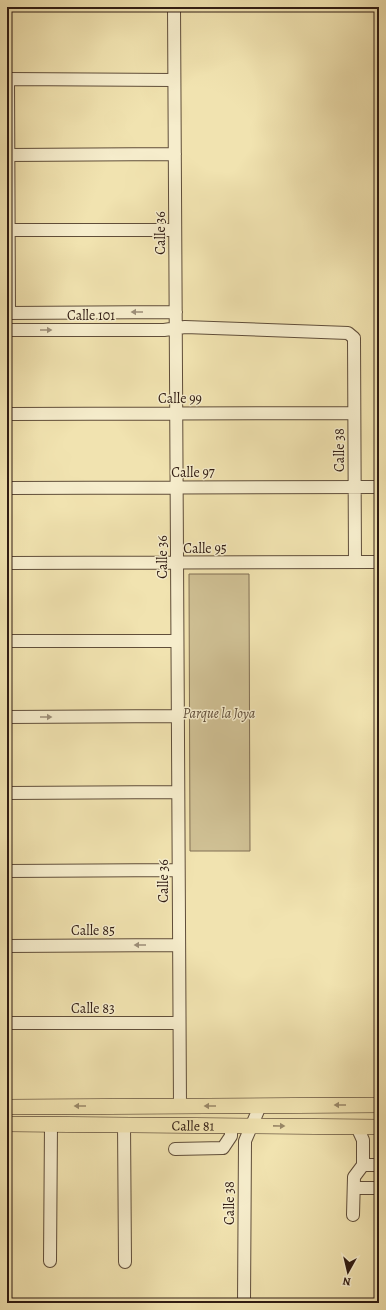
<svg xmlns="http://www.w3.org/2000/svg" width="386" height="1310" font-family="Alegreya,serif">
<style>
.park{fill:#d0c195;stroke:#806e54}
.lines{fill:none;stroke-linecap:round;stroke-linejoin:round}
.minor-casing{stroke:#604e3a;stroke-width:14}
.major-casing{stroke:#301c13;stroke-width:16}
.minor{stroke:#f6edcc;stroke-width:12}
.major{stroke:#f1e3b0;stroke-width:15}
.oneway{fill:#9d8f79}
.oneway2{fill:#9a8969}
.labels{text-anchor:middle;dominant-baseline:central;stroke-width:3;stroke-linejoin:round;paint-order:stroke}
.street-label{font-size:14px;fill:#301c13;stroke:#f6edcc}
.park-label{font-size:14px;font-style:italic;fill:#604e3a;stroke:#f6edcc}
</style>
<rect width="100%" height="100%" fill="#f1e3b0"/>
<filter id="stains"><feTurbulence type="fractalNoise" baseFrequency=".005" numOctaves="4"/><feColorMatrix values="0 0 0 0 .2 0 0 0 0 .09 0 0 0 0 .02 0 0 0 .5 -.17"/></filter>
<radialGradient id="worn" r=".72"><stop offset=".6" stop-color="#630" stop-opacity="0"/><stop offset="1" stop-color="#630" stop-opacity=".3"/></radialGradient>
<path class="park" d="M189 574H249L250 851H190Z"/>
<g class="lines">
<defs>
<path id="minor" d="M174 7 180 1106
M7 79 174 80
M8 79 9 313
M7 155 175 154
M7 230H175
M7 313 176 312
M7 330H164L185 327 348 333 354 338 355 562
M7 414 354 413
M7 488 379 487
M7 563 379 562
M7 641H177
M7 717 178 716
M7 793 178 792
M7 871 178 870
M7 946 179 945
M7 1023H179
M124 1124 125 1262
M175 1149 223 1148 231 1136V1126
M363 1165H379
M354 1188H379
M353 1215 354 1177 363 1165V1140L357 1127
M50 1261 51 1124
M244 1303 245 1141 260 1106"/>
<g id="major">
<path d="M7 1107 379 1105"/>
<path id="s1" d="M7 1124 379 1127"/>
</g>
</defs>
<use href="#minor" class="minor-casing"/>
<use href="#major" class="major-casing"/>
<use href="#minor" class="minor"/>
<use href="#major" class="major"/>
</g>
<defs><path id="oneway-solid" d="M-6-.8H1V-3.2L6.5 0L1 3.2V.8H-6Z"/></defs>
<g class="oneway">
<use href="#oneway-solid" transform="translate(137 312) rotate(180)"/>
<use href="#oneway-solid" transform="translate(46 330)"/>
<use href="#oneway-solid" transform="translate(46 717)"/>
<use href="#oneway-solid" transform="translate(140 945) rotate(180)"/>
</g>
<g class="oneway2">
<use href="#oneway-solid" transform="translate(340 1105) rotate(180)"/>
<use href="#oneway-solid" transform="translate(80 1106) rotate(180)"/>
<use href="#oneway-solid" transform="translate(210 1106) rotate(180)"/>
<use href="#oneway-solid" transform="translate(279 1126) rotate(1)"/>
</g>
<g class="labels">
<g class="street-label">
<text transform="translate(160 233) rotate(-90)">Calle 36</text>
<text x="91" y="315">Calle 101</text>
<text x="180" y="398">Calle 99</text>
<text transform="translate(339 450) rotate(-90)">Calle 38</text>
<text x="193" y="472">Calle 97</text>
<text x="205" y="548">Calle 95</text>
<text transform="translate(162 557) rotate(-90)">Calle 36</text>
<text transform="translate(163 881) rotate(-90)">Calle 36</text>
<text x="93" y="930">Calle 85</text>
<text x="93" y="1008">Calle 83</text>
<text stroke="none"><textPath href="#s1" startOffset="186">Calle 81</textPath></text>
<text transform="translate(229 1203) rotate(-90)">Calle 38</text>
</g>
<g class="park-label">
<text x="219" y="713">Parque la Joya</text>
</g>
</g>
<rect width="386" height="1310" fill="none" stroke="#f1e3b0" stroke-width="24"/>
<rect x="8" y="8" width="370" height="1294" fill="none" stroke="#301c13" stroke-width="2"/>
<rect x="12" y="12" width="362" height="1286" fill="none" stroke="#301c13"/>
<g transform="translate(348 1272) rotate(188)" stroke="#f6edcc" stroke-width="3" paint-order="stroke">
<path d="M0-3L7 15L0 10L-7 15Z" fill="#301c13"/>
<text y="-6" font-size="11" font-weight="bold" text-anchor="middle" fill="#301c13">N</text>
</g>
<rect width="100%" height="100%" filter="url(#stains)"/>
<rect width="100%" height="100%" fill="url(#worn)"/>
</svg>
